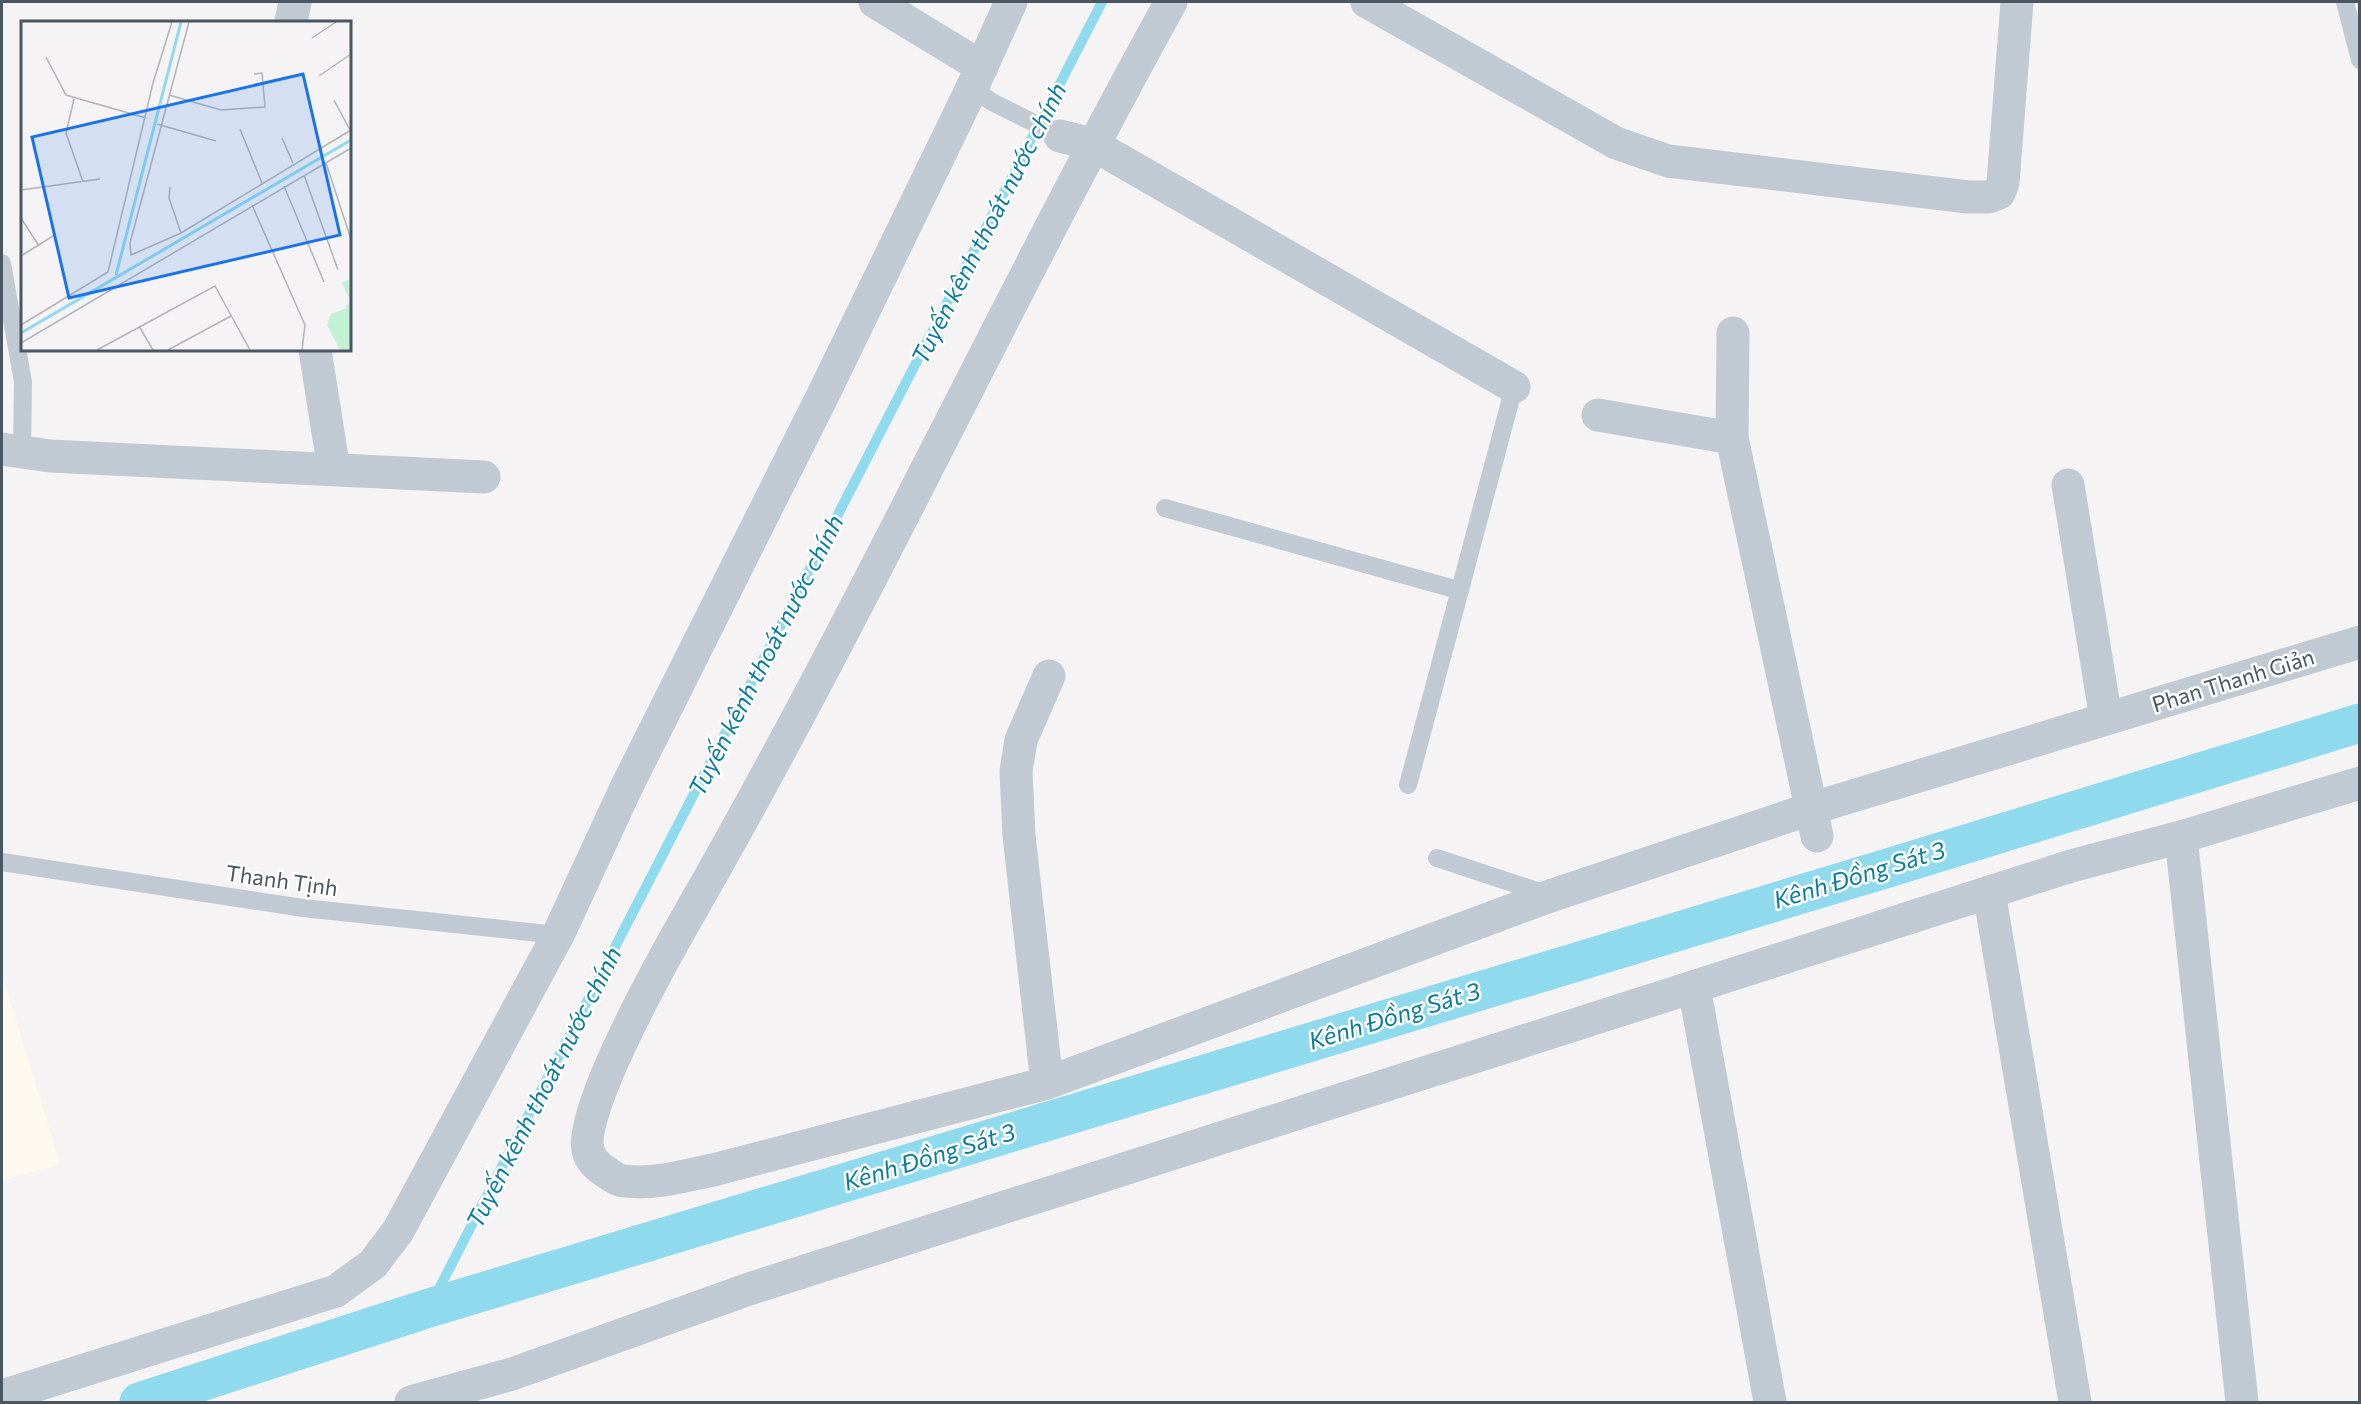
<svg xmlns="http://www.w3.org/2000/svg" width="2361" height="1404" font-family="Commissioner,sans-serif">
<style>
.commercial{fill:#fdf9ef}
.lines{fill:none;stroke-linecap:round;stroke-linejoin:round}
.stream{stroke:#90daee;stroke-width:10}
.canal{stroke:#90daee;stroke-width:39}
.lane{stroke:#c1cad2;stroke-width:18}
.street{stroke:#c1cad2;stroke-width:33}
.labels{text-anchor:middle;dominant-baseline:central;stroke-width:5;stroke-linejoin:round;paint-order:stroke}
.street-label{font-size:22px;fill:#4a5661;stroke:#fff}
.water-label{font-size:24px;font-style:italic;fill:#0c7c9b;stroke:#fff}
.inset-river{fill:none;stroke:#90daee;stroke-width:3}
.inset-road{fill:none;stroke:#b1b4b9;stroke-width:1.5}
.view{fill:#1a73e8;fill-opacity:0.15;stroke:#1a73e8;stroke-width:3}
.inset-edge{fill:none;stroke:#4a5661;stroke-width:3}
</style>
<rect width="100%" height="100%" fill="#f5f3f3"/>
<path class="commercial" d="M2 974 60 1164 2 1181Z"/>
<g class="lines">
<path class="stream" d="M429 1308 1102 2"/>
<path class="canal" d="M139 1402 429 1308 1888 868 2360 723"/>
<path class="lane" d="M2345 2 2360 60
M972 88 992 102 1060 136
M2 263 23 382 22 452
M1165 508 1458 590
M1408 785 1514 387
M1437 858 1549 895
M2 862 303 908 558 935"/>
<path class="street" d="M875 2 982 67
M1171 2C1006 300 863 611 693 907 669 949 578 1109 588 1150 590 1159 598 1167 606 1172 612 1176 618 1181 625 1181 655 1185 688 1175 717 1169L1047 1083 1550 896 1810 809 2360 642
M1367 2 1616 143 1668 161 1968 197H1989L1999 193 2003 183 2017 2
M291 22 295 2
M1060 136 1092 144 1514 387
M1733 333 1732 438 1817 836
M315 350 334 470
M1598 415 1732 438
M2 449 50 456 484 477
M2068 485 2106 719
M2181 837 2242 1402
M1989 892 2075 1402
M1694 987 1770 1402
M1047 1083 1019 836 1016 771 1021 740 1049 676
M2 1396 336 1291 373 1264 398 1231 558 935 626 788 822 397 972 88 1011 2
M411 1402 512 1374 749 1289 2071 866 2181 837 2360 783"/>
</g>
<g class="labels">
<g class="street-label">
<text transform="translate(2233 680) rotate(-17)">Phan Thanh Giản</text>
<text transform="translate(282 880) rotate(8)">Thanh Tịnh</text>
</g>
<g class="water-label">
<text transform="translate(988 223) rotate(-63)">Tuyến kênh thoát nước chính</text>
<text transform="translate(765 655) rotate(-63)">Tuyến kênh thoát nước chính</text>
<text transform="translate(1859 874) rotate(-17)">Kênh Đồng Sát 3</text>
<text transform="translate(1394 1015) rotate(-17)">Kênh Đồng Sát 3</text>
<text transform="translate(543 1087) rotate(-63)">Tuyến kênh thoát nước chính</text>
<text transform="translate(929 1156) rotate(-17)">Kênh Đồng Sát 3</text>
</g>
</g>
<g transform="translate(21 21)">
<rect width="330" height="330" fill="#f5f3f3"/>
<path d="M326 259 330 260V329H319L306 304 310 293 324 288 329 279 321 262Z" fill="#c3f1d5"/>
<path class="inset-river" d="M95 254 160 1M0 312 330 119"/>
<path class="inset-road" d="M168 1 109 222 110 234 160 212 330 109M291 17 315 1M25 36 45 74 125 97M298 55 330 33M148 74 200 89 244 86 241 52 233 53M53 78 45 112 62 161M313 79 329 109M136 103 195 120M219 108 241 162M261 117 272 142M305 142 330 218M283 154 317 249M263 165 303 261M149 166 148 177 160 212M0 169 79 158M231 184 284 304 281 329M0 197 18 225M0 235 32 215M0 304 87 251 132 62 151 1M118 305 132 329M0 322 330 127M76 329 194 265 229 329M147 329 210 295"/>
<path class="view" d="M282 53 319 214 48 277 11 116Z"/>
<rect width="330" height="330" class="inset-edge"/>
</g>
<rect width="2361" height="1404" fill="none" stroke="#4a5661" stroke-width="6"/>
</svg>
